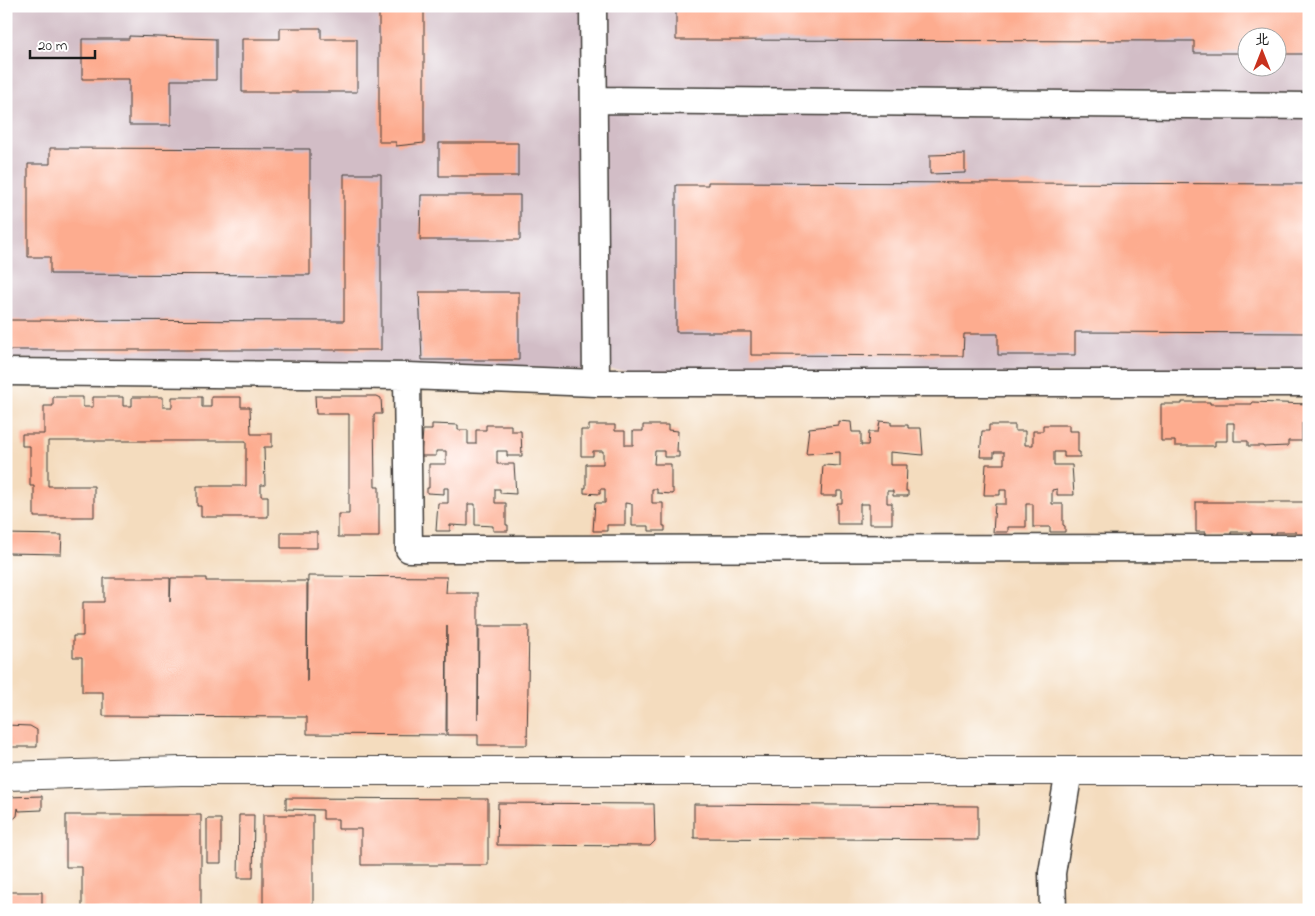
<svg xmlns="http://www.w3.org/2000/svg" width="1315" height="916" font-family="'Indie Flower','LXGW WenKai TC',sans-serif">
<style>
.industrial{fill:#d2bdc6;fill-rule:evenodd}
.building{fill:#fdac8f}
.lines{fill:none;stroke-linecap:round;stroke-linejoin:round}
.street-casing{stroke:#3c3934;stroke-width:29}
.secondary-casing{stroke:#3c3934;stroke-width:30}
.street{stroke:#fff;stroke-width:26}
.secondary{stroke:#fff;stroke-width:28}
</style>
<rect width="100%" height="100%" fill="#fff"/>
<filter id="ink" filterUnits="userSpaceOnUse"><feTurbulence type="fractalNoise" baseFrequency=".02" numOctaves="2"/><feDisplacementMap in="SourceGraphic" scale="10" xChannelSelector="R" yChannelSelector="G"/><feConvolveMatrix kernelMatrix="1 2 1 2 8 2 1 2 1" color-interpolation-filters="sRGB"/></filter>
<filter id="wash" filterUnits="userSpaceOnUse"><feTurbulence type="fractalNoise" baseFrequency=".0096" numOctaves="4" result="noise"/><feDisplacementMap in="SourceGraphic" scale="20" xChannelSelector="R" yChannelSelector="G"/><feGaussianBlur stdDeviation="1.12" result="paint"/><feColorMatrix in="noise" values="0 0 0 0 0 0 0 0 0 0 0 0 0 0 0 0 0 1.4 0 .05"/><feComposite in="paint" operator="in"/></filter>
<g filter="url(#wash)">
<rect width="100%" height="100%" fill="#f4dcbe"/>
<path class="industrial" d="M6 6H1309V372L851 375 6 359ZM1248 38H1278V68H1248Z"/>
<g id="blocks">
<path class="building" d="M379 6H424V143L396 146V142H379Z
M676 6H1309V54H1278V38H1248V41H1241V53H1194V41L676 40Z
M280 28H321V39H357V92H242V39H280Z
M129 36 216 39V80H171V125H129V79H82V39H129Z
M439 143H518V176H439Z
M50 148 310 149V275L50 274V257H28V164H50Z
M965 154V173L930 174V155Z
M344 174H381V350H6V320L344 321Z
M708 182 1309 184V333L1075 332V355H998V334H964L963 356 751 355V332H676V185H708Z
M421 195H520V240H420Z
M419 292H519V360H422Z
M315 396H377L381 398 382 414H374L375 487H379V537H338V514H349V414H316Z
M53 397H83V407H93V397H123V406H132V397H163V407H172V397H202V407H211V397H241V407H250L251 434H272V447H264L265 485H261V496H268V517H201V506H197V486H246V441H48V486H94V517H34V486H30V446H22V434H44V406H53Z
M1182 402H1210V404H1252V402L1309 404V423H1302V441H1288V446L1263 447V446H1248V441H1234V423H1227V441H1215V446H1175V441H1161V404H1182Z
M838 421 851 422 852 432H861V445H868L869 432H878L880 421 891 422V425H908V428H921L923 455 890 452V465H907L906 491H908V496H893V491H887V503H892V524H869V504H860V524H837V503H842V491H837V496H821L823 465 840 466V452L806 454 809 428 838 425Z
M432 424 458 425V430H468V444H476V430H486V425H511V431H521L522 456H507V451H497V464H514L516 494 500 493V489H495V503H506V525H508V531H493V526L475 525V504H468V526L450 525V531H436L438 503H448V488H444V494L427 493V488H429V464H446V451H436V456H421L423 430H432Z
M589 425H615V431H625V445H633V431H643V425H668V430L678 431 677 452H679V457H664V451H655L654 464H671V488H673V494L657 493V489H652V503H663V526H665V531H649V526H632V504L625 503V525H607V531H593L595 503H605V489H600V494L584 493V488H586V464H603V451H593V456H581V430H589Z
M989 425H1015V431H1025V445H1033V431H1043V425H1069V431H1078V452H1080V457H1064V452H1054V465H1072L1074 495H1057V489L1052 490V504H1063V525L1065 526V532H1050V527H1033V504H1026V527H1008V532H993L995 504H1006V490H1000V495H984L986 464H1004V452H994V457H980L982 431H989Z
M1196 502H1309V536H1296V532H1276V536H1252V532H1231V536H1206V532H1196Z
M281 532H317V548H281Z
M6 534 62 535 61 554 6 553Z
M308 576 447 577 446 593H478V719L479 626H529L527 745H478V735H447V625L446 735 307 734V717L103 716V692H82V657H73V636H83V602H104V578H170V602L171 578H206V581H307V682Z
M6 725 30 726 37 730V747H6Z
M42 796V810L19 811 18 808 17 816 6 825V797Z
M286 798 488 799V865H361V829H338V819H323V810L286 809Z
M498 803 654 804 655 841 650 846 497 845Z
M694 804 978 806V840L694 838Z
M66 815H201V910H82V867H66Z
M239 815H254L253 878H238Z
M263 815H313V910H263Z
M207 819H221V863H207Z
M6 892H42V910H6Z"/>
</g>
</g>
<g filter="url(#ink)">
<use href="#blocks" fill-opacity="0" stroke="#3c3934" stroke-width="1"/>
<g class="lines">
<defs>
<path id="street" d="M593 6 596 383
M594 100 1309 106
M6 372 407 376 596 383H1309
M407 376 409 549 1309 548
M1053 910 1052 873 1069 771"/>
<path id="secondary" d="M6 776 181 771H1309"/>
</defs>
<use href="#street" class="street-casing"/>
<use href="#secondary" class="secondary-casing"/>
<use href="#street" class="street"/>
<use href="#secondary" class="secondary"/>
</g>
</g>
<rect width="1315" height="916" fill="none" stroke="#fff" stroke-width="25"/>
<g transform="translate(1262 52)"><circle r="24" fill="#ffffff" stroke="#a4a4a4"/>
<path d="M0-4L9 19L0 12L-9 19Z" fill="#c8321e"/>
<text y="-8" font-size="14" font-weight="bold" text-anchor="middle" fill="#1c1c1c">北</text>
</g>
<path d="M30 50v8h65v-8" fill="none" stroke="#1c1c1c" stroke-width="2.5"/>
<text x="38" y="50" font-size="15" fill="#1c1c1c" stroke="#ffffff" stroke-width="4" paint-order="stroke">20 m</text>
</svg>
